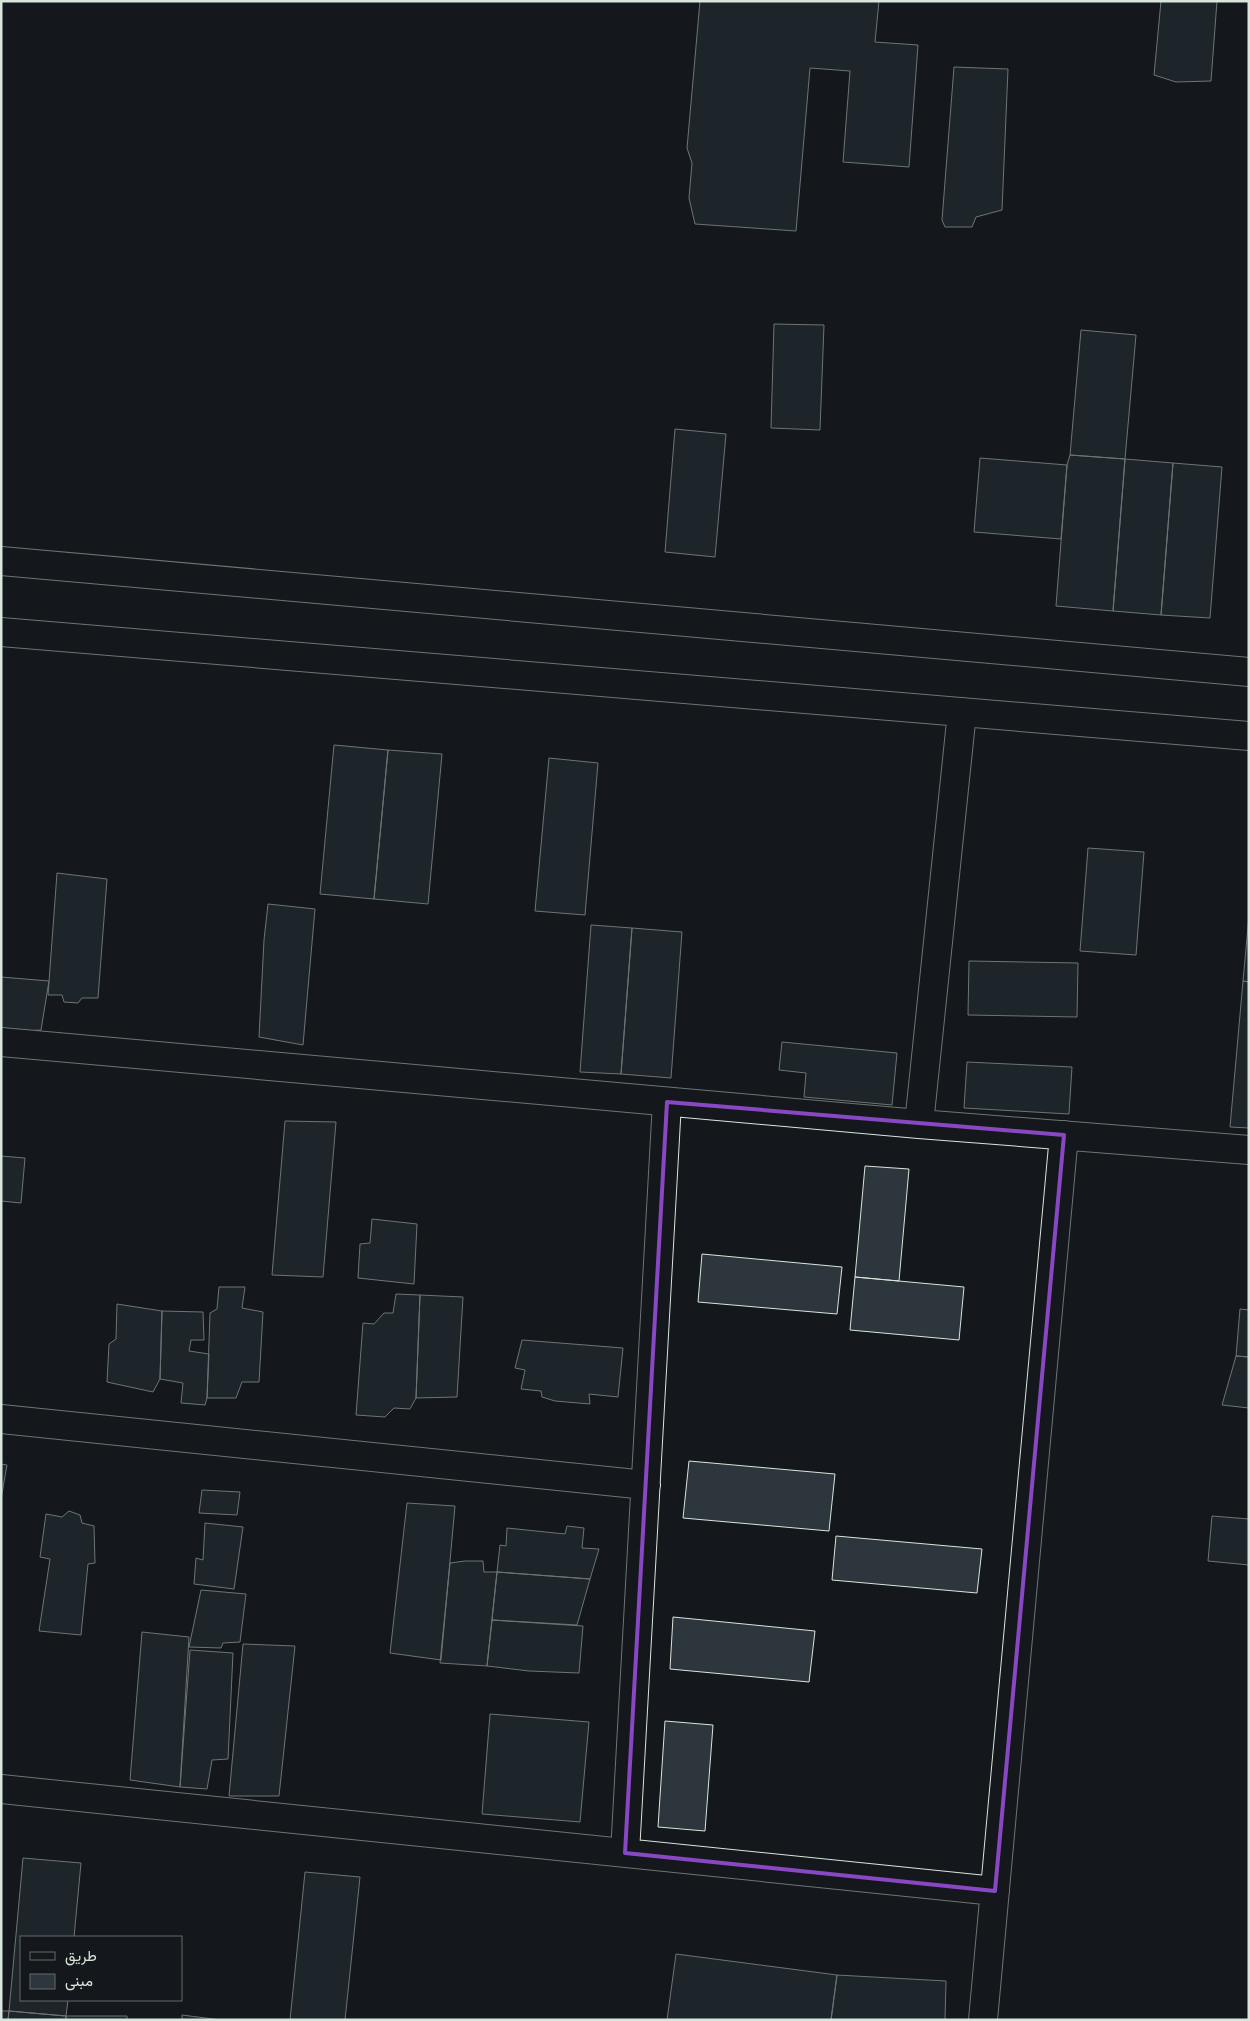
<svg xmlns="http://www.w3.org/2000/svg" width="1250" height="2021" font-family="Inter,Vazirmatn,sans-serif">
<style>
.building{fill:#2c363c;stroke:#d8e6dc}
.lines{fill:none;stroke-linecap:round;stroke-linejoin:round}
.street-casing{stroke:#d8e6dc;stroke-width:30}
.street{stroke:#14181c;stroke-width:28}
.marked{fill:none;stroke:#8948c3;stroke-width:4;stroke-linejoin:round}
</style>
<rect width="100%" height="100%" fill="#14181c"/>
<path class="building" d="M700 1H879L875 42 918 45 909 167 843 162 850 71 810 68 796 231 695 224 689 198 692 163 687 148Z
M1161 1H1217L1211 81 1176 82 1154 75Z
M954 67 1008 69 1002 210 976 217 972 227H945L942 220Z
M774 324 824 325 820 430 771 428Z
M1081 330 1136 335 1125 459 1070 455Z
M675 429 726 434 715 557 665 552Z
M1070 455 1125 459 1113 611 1056 606 1067 465Z
M980 458 1067 465 1061 539 974 532Z
M1125 459 1173 463 1161 615 1113 611Z
M1173 463 1222 467 1210 618 1161 615Z
M334 745 388 750 374 899 320 894Z
M388 750 442 754 428 904 374 899Z
M549 758 598 763 585 915 535 911Z
M1088 848 1144 852 1136 955 1080 951Z
M57 873 107 879 98 998H82L78 1003 64 1002 62 995H48Z
M268 904 315 909 303 1045 259 1037 264 940Z
M1249 916V982L1243 981Z
M591 925 632 928 621 1074 580 1072Z
M632 928 682 932 671 1078 621 1074Z
M969 961 1078 963 1077 1017 968 1015Z
M1 977 49 981 41 1030 23 1031 1 1028Z
M1243 981 1249 982V1128L1230 1127Z
M782 1042 897 1053 892 1105 804 1097 806 1073 779 1070Z
M967 1062 1072 1067 1069 1114 964 1108Z
M285 1121 336 1122 323 1277 272 1275Z
M1 1156 25 1158 21 1203 1 1201Z
M865 1166 909 1169 899 1281 855 1277Z
M372 1219 417 1224 414 1284 358 1278 360 1244 370 1243Z
M702 1254 842 1267 837 1314 698 1302Z
M855 1277 964 1287 959 1340 850 1330Z
M219 1287H245L242 1308 263 1312 259 1382H242L236 1398H207L210 1313 217 1309Z
M396 1294 420 1295 416 1398 410 1409 394 1408 385 1417 356 1415 363 1323 374 1324 384 1313H393Z
M420 1295 463 1297 457 1397 416 1398Z
M117 1304 162 1311 160 1379 153 1392 107 1382 109 1344 116 1339Z
M1240 1309 1249 1310V1357L1236 1356Z
M162 1311 203 1312 204 1340H191L189 1351 209 1354 207 1398 205 1405 181 1403 183 1383 160 1379Z
M522 1340 623 1348 618 1397 589 1394 590 1404 555 1401 542 1397 541 1391 521 1389 525 1370 515 1368Z
M1236 1356 1249 1357V1408L1222 1405Z
M689 1461 835 1474 829 1531 683 1518Z
M1 1464 7 1465 1 1499Z
M202 1490 240 1492 237 1515 199 1513Z
M407 1503 455 1506 441 1660 390 1653Z
M69 1511 80 1515 82 1523 94 1526 95 1563 88 1564 81 1635 39 1631 50 1559 40 1557 46 1514 62 1517Z
M1212 1516 1249 1519V1565L1208 1561Z
M205 1523 243 1527 234 1589 194 1584 196 1558 203 1560Z
M567 1526 584 1528 582 1548 599 1549 590 1579 497 1572 500 1545 506 1546 507 1528 565 1534Z
M836 1536 982 1549 977 1593 832 1580Z
M465 1561H483L484 1572H497L487 1666 440 1663 450 1563Z
M497 1572 590 1579 577 1625 492 1620Z
M201 1590 246 1594 240 1642 223 1643 221 1648 189 1647Z
M673 1617 815 1631 809 1682 670 1669Z
M492 1620 583 1626 579 1673 529 1671 487 1666Z
M142 1632 189 1637 180 1787 130 1780Z
M243 1644 295 1646 279 1796H229Z
M190 1650 233 1653 228 1759 212 1760 207 1789 180 1787Z
M490 1714 589 1722 580 1822 482 1814Z
M665 1721 713 1725 705 1831 658 1827Z
M23 1858 81 1863 74 1937H21V2000H68L66 2016 9 2011Z
M305 1872 360 1877 345 2020H290Z
M676 1954 837 1975 831 2020H667Z
M837 1975 946 1981 945 2020H831Z
M1 2011H9L8 2020H1Z
M9 2011 66 2016V2020H8Z
M182 2015 221 2020H182Z
M66 2016H127V2020H66Z"/>
<g class="lines">
<defs>
<path id="street" d="M1 561 1249 672
M1 632 1249 736
M1 1042 919 1124 1249 1150
M919 1124 962 712
M1 1419 646 1485
M1 1789 995 1891
M625 1853 667 1102
M983 2020 1064 1135"/>
</defs>
<use href="#street" class="street-casing"/>
<use href="#street" class="street"/>
</g>
<path d="M0 0H1250V2021H0ZM667 1102 1064 1135 995 1891 625 1853Z" fill="#14181c" fill-opacity=".55" fill-rule="evenodd"/>
<path class="marked" d="M667 1102 1064 1135 995 1891 625 1853Z"/>
<rect width="1250" height="2021" fill="none" stroke="#d8e6dc" stroke-width="5"/>
<rect x="20" y="1936" width="162" height="65" fill="#14181c" stroke="#626a69"/>
<rect x="30" y="1952" width="25" height="8" fill="#14181c" stroke="#626a69"/>
<text x="65" y="1961" font-size="15" fill="#d8e6dc">طريق</text>
<rect x="30" y="1974" width="25" height="15" fill="#2c363c" stroke="#626a69"/>
<text x="65" y="1986" font-size="15" fill="#d8e6dc">مبنى</text>
</svg>
